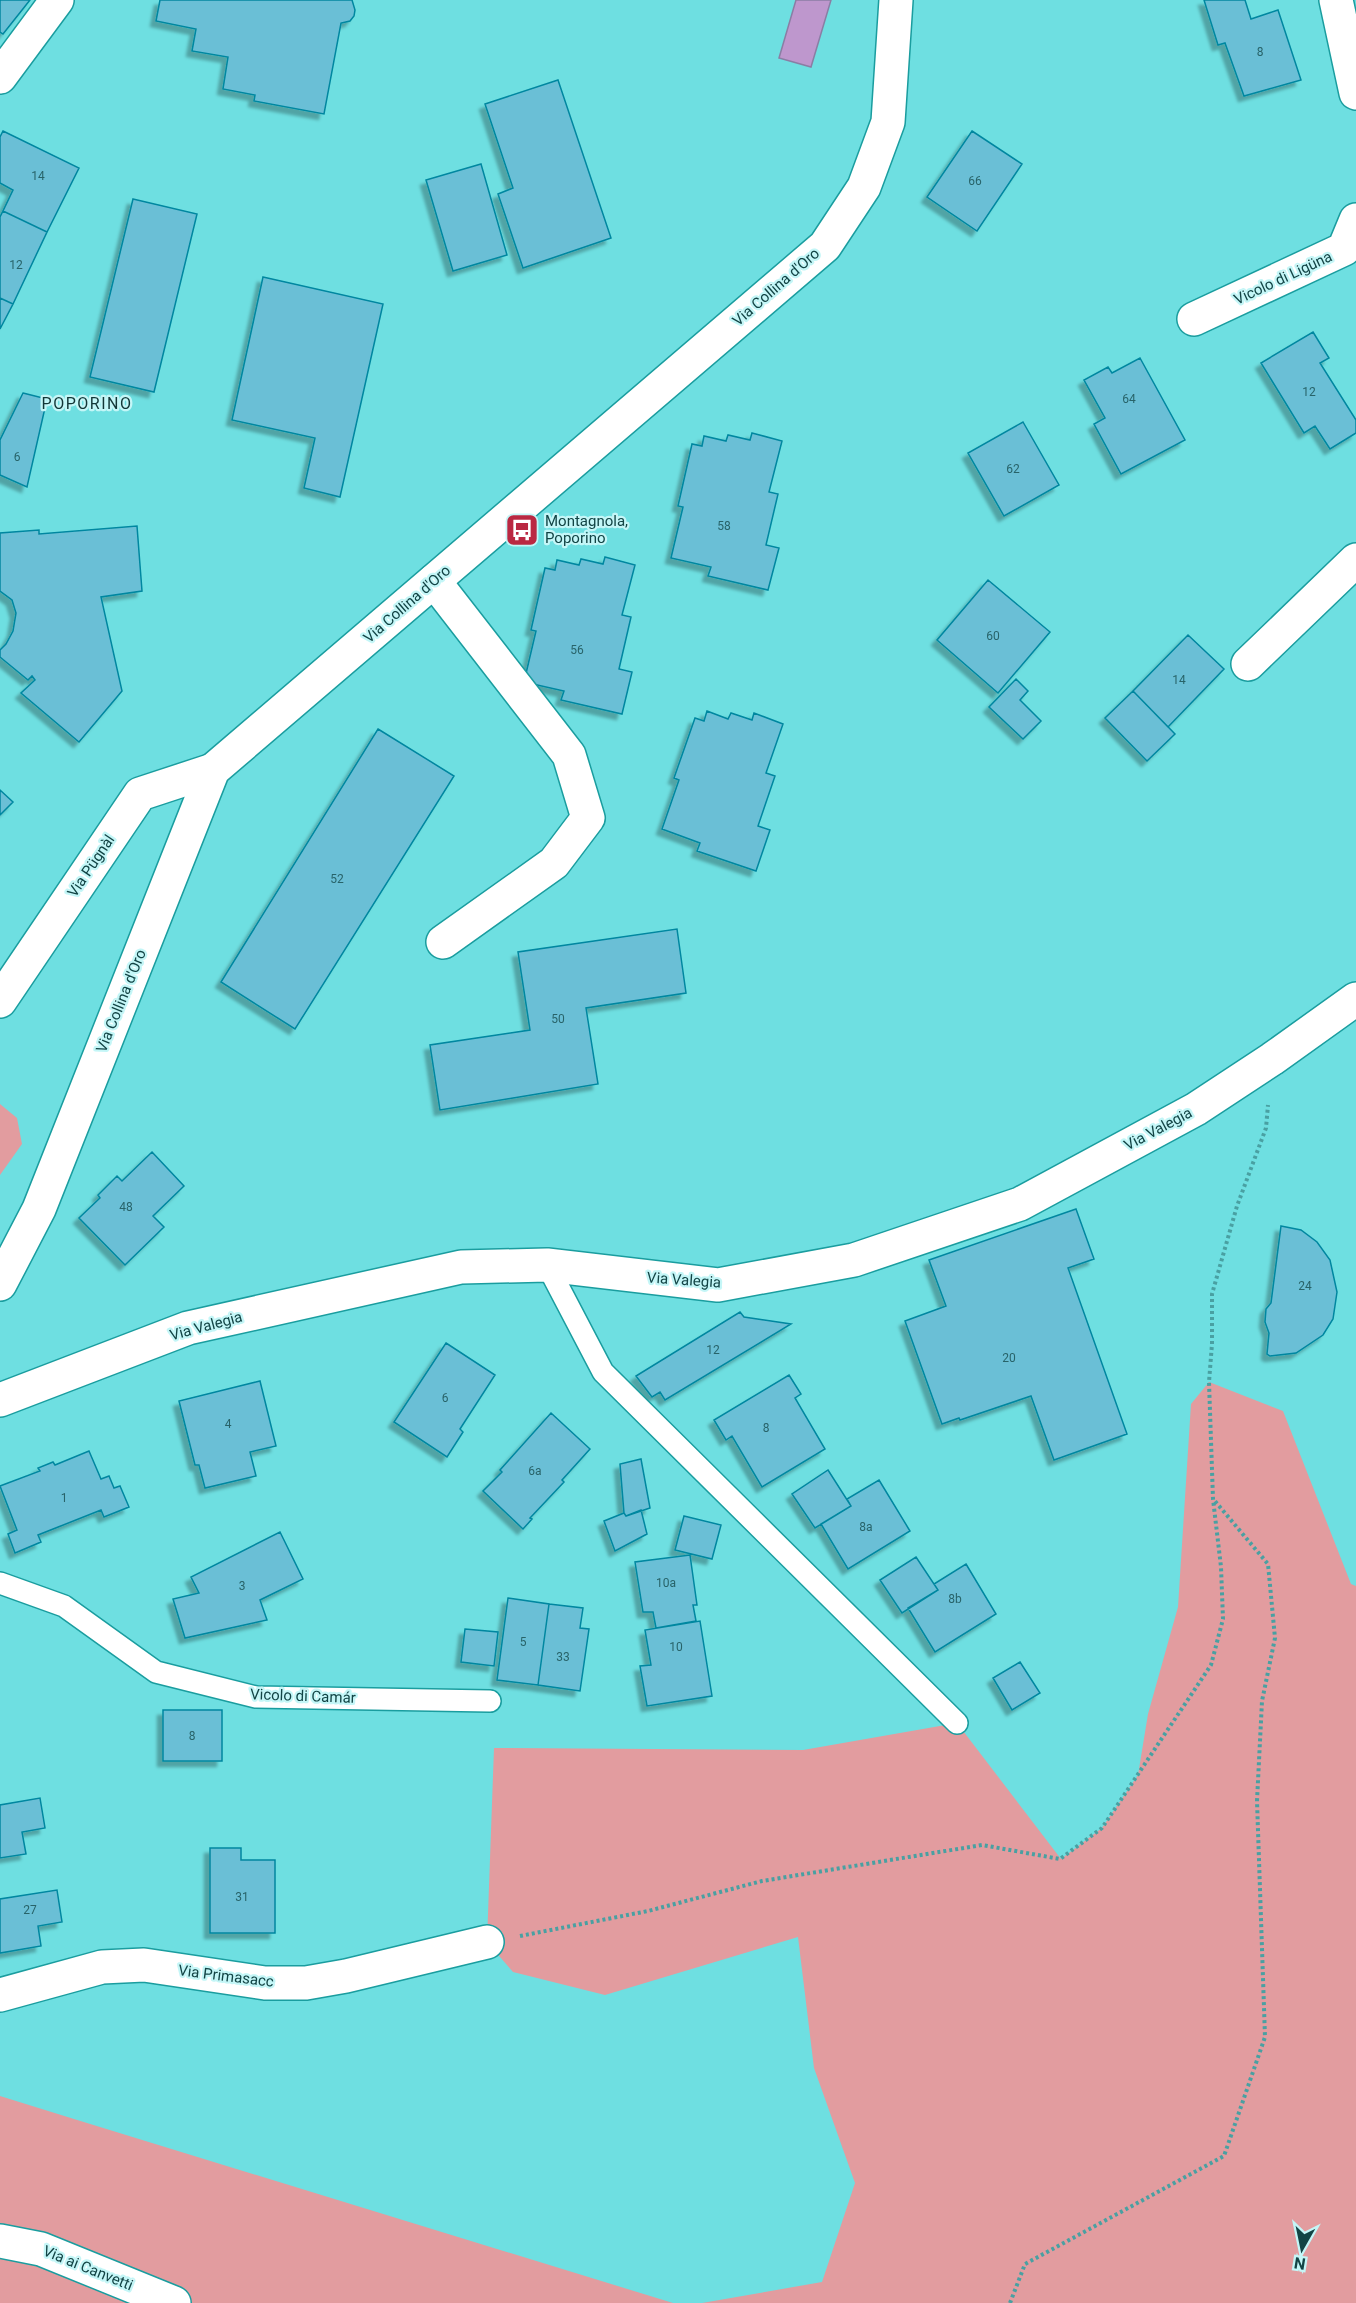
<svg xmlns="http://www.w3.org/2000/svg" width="1356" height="2303" font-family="Roboto,sans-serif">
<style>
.green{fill:#e29c9f}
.water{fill:#be97cd;stroke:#8a7ea4;stroke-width:1.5}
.building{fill:#6bbfd6;stroke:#0087a0;stroke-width:1.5;filter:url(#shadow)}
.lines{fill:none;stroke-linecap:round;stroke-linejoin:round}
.service-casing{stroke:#1a9d9f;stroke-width:24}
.minor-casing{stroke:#1a9d9f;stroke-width:36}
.tertiary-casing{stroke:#1a9d9f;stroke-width:36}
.path{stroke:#49a0a2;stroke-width:4;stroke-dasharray:3 3;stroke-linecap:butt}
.service{stroke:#fff;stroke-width:21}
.minor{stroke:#fff;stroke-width:33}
.tertiary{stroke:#fff;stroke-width:33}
.labels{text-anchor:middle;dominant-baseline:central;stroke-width:4.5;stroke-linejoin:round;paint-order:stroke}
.number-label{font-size:12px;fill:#286369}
.street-label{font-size:15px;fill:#124445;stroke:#c4f6f7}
.poi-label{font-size:15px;fill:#124445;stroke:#c4f6f7;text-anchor:start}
.neighbourhood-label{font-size:16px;letter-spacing:1.5px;fill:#123637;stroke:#c4f6f7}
</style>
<defs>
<filter id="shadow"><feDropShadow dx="-5.5" dy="5.5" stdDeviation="1.5" flood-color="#0004"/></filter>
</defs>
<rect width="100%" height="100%" fill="#6edfe1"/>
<path class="green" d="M0 1104 17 1118 22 1144 0 1175Z
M1209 1382 1283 1411 1351 1584 1356 1586V2303H702L822 2282 855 2183 814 2068 798 1937 605 1995 513 1972 487 1942 494 1748 803 1750 957 1723 1061 1859 1102 1828 1138 1775 1148 1714 1178 1607 1191 1404Z
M0 2096 74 2119 673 2303H0Z"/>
<path class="water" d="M796 0H831L811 67 779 58Z"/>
<path class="building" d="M0 0H30L3 34 0 32Z
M160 0H352L355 10 354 16 350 21 341 23 324 114 254 101 255 95 223 89 228 57 192 51 196 29 156 21Z
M1204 0H1245L1251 19 1278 10 1301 80 1244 96 1225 43 1218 45Z
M558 80 611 238 523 268 498 194 513 188 485 104Z
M3 131 79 168 47 232 3 211 13 190 0 183V137Z
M972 131 1022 164 977 231 927 197Z
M481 164 507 255 453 271 426 180Z
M133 199 197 214 154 392 90 377Z
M3 211 47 232 13 304 0 298V217Z
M263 277 383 304 340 497 304 488 315 438 232 420Z
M0 298 13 304 0 329Z
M1313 332 1329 358 1320 363 1356 420V433L1330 449 1315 426 1304 433 1261 363Z
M1140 358 1185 440 1121 474 1094 424 1105 418 1084 380 1108 367 1112 373Z
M23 393 47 399 27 487 0 475V440Z
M1023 422 1059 485 1004 516 968 453Z
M752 433 782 441 769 492 778 494 766 545 779 548 768 590 708 576 711 567 671 558 683 507 678 506 692 444 702 446 704 436 726 441 728 435 750 440Z
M137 526 142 591 101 597 122 691 79 742 21 693 35 680 32 676 28 680 0 657V650L6 644 13 631 16 613 12 600 0 591V533L39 530V534Z
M605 557 635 565 622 615 631 617 619 669 632 672 622 714 561 700 564 691 524 682 536 631 531 630 545 568 555 570 557 560 579 565 581 559 603 564Z
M988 580 1050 632 998 693 937 640Z
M1188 635 1224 669 1168 727 1133 691Z
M1016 679 1028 691 1020 700 1041 721 1023 739 989 707Z
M1133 691 1175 734 1147 761 1105 718Z
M707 711 728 719 731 713 752 720 754 713 783 724 766 773 775 776 758 826 770 830 756 871 697 851 700 843 662 829 679 780 674 778 695 718 704 721Z
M378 729 454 776 295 1029 221 982Z
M0 790 13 802 0 815Z
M677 929 686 993 586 1008 598 1084 440 1110 430 1045 530 1030 518 952Z
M152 1152 184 1186 153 1216 164 1227 125 1265 79 1218 100 1198 98 1195 117 1176 122 1181Z
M1076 1209 1094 1259 1068 1268 1127 1434 1054 1460 1031 1396 960 1420 959 1418 942 1424 905 1321 946 1306 929 1260Z
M1281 1226 1301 1230 1317 1242 1330 1260 1337 1292 1333 1319 1323 1335 1296 1353 1270 1356 1267 1354 1269 1333 1265 1322 1266 1309 1271 1303Z
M740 1312 744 1317 791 1324 665 1400 660 1392 652 1397 636 1376Z
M446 1343 495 1375 460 1429 463 1432 447 1457 394 1422Z
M789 1375 801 1394 795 1398 825 1449 762 1487 732 1436 726 1440 714 1420Z
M260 1381 276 1446 250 1452 256 1476 205 1488 199 1465H195L179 1401Z
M551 1413 590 1449 562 1480 564 1482 530 1518 532 1519 523 1529 483 1491 502 1472 500 1470Z
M89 1451 101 1479 109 1476 114 1488 120 1486 129 1507 104 1517 101 1510 38 1535 41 1542 15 1553 8 1534 17 1530 0 1486 40 1471 38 1468 53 1462 55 1465Z
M641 1459 650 1508 626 1516 624 1513 620 1464Z
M828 1470 851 1506 815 1528 792 1494Z
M879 1480 910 1531 848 1569 821 1524 851 1506 847 1499Z
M641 1510 647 1534 615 1551 604 1521 624 1513 626 1516Z
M684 1516 721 1525 712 1559 675 1550Z
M280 1532 303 1579 260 1600 267 1620 185 1638 173 1599 199 1593 191 1577Z
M690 1555 697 1605H693L696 1621 656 1628 653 1612H643L635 1562Z
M916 1557 938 1590 902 1613 880 1580Z
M966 1564 996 1614 935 1652 908 1608 938 1590 934 1584Z
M508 1598 549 1604 538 1685 497 1680Z
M549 1604 583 1608 580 1628 589 1629 580 1691 538 1685Z
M700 1621 712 1696 647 1706 640 1666 651 1665 645 1630Z
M465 1629 498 1632 494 1666 461 1662Z
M1020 1662 1040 1693 1012 1710 993 1678Z
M163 1710H222V1761H163Z
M40 1798 45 1828 22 1832 26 1854 0 1858V1805Z
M210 1848H241V1860H275V1933H210Z
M57 1890 62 1922 38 1926 41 1946 0 1953V1899Z"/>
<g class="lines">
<defs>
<path id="service" d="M547 1265 603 1372 957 1723
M0 1583 64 1606 156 1672 256 1697 490 1701"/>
<path id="minor" d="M1336 0 1356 93
M0 77 57 0
M1194 319 1344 249 1356 220
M434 581 569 755 588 818 554 863 443 942
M1248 664 1356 560
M0 1001 140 794 213 770
M0 1400 188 1328 461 1267 547 1265 718 1285 854 1260 1020 1204 1196 1109 1272 1059 1356 999
M0 1995 102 1967 144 1965 265 1983H306L346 1976 487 1942
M0 2241 41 2249 174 2303"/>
<path id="tertiary" d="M0 1284 39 1209 213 770 825 246 864 187 888 122 896 0"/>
</defs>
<use href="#service" class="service-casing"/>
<use href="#minor" class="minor-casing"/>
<use href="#tertiary" class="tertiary-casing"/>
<path class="path" d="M520 1936 648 1911 762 1881 982 1845 1060 1859 1102 1828 1211 1665 1223 1619 1221 1567 1213 1499 1209 1382 1212 1344V1294L1237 1206 1266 1128 1268 1105
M1010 2303 1025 2264 1224 2156 1265 2037 1257 1801 1262 1701 1275 1638 1268 1564 1214 1500"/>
<use href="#service" class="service"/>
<use href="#minor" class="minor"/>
<use href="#tertiary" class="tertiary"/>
</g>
<defs>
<symbol id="bus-square" viewBox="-11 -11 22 22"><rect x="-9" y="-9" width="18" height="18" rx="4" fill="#ba2842" stroke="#c4f6f7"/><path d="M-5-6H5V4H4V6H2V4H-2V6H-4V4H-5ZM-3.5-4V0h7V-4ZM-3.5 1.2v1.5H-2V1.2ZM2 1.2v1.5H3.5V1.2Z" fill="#fff"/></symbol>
</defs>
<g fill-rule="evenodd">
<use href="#bus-square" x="503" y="511" width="38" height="38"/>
</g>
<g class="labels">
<g class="number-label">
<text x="1260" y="52">8</text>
<text x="38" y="176">14</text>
<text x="975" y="181">66</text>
<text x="16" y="265">12</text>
<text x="1309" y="392">12</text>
<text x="1129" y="399">64</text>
<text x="17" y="457">6</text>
<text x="1013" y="469">62</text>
<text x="724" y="526">58</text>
<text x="993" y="636">60</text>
<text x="577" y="650">56</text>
<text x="1179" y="680">14</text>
<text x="337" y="879">52</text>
<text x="558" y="1019">50</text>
<text x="126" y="1207">48</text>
<text x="1305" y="1286">24</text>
<text x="713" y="1350">12</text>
<text x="1009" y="1358">20</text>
<text x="445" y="1398">6</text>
<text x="228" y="1424">4</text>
<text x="766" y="1428">8</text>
<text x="535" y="1471">6a</text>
<text x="64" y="1498">1</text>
<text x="866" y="1527">8a</text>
<text x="666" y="1583">10a</text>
<text x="242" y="1586">3</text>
<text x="955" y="1599">8b</text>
<text x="523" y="1642">5</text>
<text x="676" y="1647">10</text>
<text x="563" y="1657">33</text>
<text x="192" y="1736">8</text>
<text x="242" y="1897">31</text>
<text x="30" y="1910">27</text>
</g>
<g class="street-label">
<text transform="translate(1283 278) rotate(-25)">Vicolo di Ligüna</text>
<text transform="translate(776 287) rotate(-41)">Via Collina d'Oro</text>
<text transform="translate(407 604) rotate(-41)">Via Collina d'Oro</text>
<text transform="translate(91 866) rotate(-56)">Via Pügnàl</text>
<text transform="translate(121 1001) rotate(-68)">Via Collina d'Oro</text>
<text transform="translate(1158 1129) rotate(-28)">Via Valegia</text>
<text transform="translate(684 1280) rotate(4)">Via Valegia</text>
<text transform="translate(206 1326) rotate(-15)">Via Valegia</text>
<text transform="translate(303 1696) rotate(2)">Vicolo di Camár</text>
<text transform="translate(226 1976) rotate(7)">Via Primasacc</text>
<text transform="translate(88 2268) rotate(22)">Via ai Canvetti</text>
</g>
<g class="poi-label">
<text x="545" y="521">Montagnola,<tspan x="545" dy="17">Poporino</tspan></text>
</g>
<g class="neighbourhood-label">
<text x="87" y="403">POPORINO</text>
</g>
</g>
<g transform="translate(1302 2249) rotate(189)" stroke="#c4f6f7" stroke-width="4.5" paint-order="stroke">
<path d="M0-4.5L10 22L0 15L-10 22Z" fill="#124445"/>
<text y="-9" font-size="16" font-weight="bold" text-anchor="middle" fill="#124445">N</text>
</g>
</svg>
